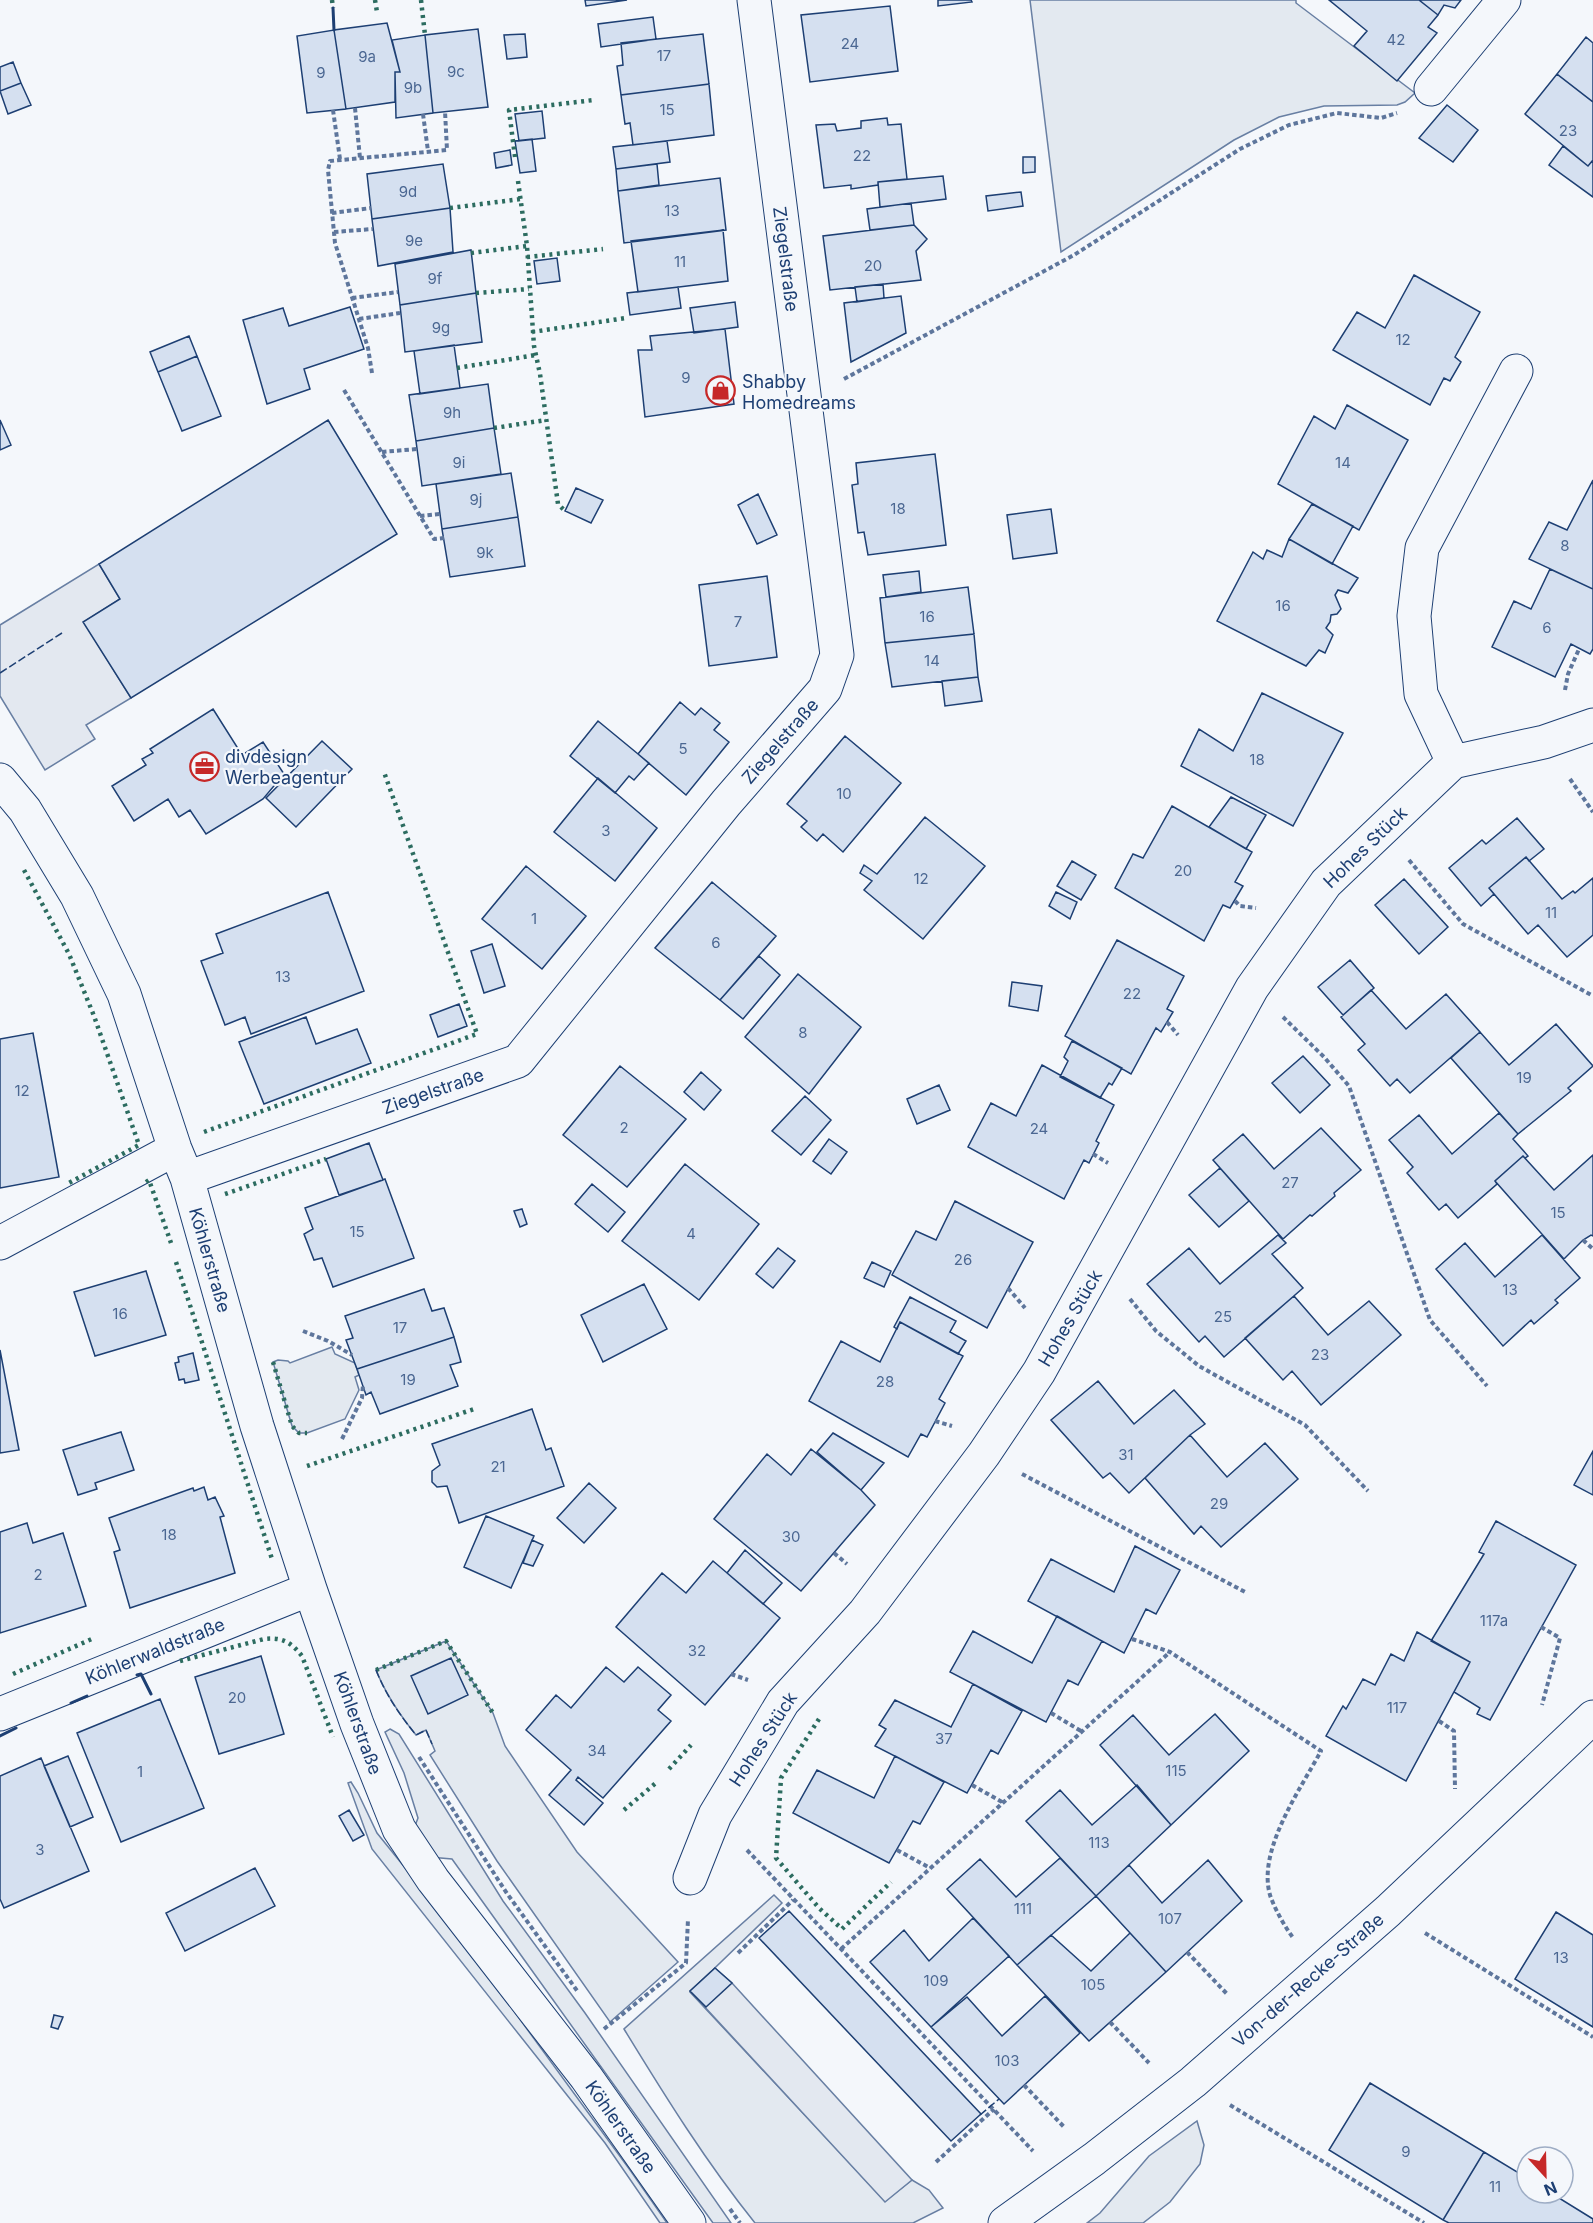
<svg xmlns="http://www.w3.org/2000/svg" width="1593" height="2223" font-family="Inter,sans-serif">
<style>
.green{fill:#e3e9f0;stroke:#687fa3;stroke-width:1.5}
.parking{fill:#e3e8f0;stroke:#687fa3;stroke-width:1.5}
.building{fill:#d5e0f0;stroke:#1d3f73;stroke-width:1.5}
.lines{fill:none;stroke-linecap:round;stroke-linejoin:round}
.minor-casing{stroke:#1d3f73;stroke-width:35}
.tertiary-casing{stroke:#1d3f73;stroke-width:35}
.path{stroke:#5e769c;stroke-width:4;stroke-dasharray:4.5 3;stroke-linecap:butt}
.minor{stroke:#f4f7fb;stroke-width:33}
.tertiary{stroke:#f4f7fb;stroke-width:33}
.hedge{stroke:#2c6c60;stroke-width:4.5;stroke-dasharray:3 4.5;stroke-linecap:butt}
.fence{stroke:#1d3f73;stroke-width:1.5;stroke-dasharray:8 3;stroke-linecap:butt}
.wall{stroke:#1d3f73;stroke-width:3}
.labels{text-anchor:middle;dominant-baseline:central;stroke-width:4.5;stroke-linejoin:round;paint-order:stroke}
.number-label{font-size:15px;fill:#4b6792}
.street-label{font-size:18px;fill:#1d3f73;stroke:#f4f7fb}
.poi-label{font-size:18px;fill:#1d3f73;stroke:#f4f7fb;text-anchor:start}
</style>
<rect width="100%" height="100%" fill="#f4f7fb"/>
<path class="green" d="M1030 0H1296V3L1415 93 1405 102 1397 105 1324 106 1279 117 1234 140 1061 252Z
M332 1347 335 1354 355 1363 359 1375 355 1377 359 1390 345 1419 307 1433H299L292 1426 273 1362 278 1360 288 1361 290 1363Z
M446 1641 493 1713 505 1746 577 1852 678 1962 610 2022 497 1861 430 1755 435 1751 426 1730 416 1735C399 1714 386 1695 376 1670Z
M390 1729 399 1734 503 1901 585 2013 731 2223H713L452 1859 429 1857 413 1831 418 1818 404 1773 385 1732Z
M351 1782 358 1793 377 1833 448 1921 630 2170 667 2223H660L605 2143 372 1849 348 1783Z
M774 1895 782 1903 690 1992 885 2201 912 2180 929 2190 943 2208 913 2223H755C706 2162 665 2096 624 2029Z
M1197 2121 1204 2145 1200 2164 1170 2202 1143 2223H1087L1100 2213 1149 2156Z"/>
<path class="parking" d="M99 564 120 599 84 622 131 698 86 725 95 739 45 770 0 696V625Z
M715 1968 732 1983 912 2180 885 2202 690 1991Z"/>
<path class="building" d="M585 0H627L586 6Z
M938 0H971L972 2 938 6Z
M1329 0H1419L1438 15 1428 27 1437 33 1397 81 1354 46 1367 31Z
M1419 0H1461L1455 8 1444 5 1438 15Z
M890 6 898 71 810 82 801 15Z
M653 17 656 39 601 47 598 24Z
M387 23 400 72H395V102L346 109 334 30Z
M478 29 488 107 433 113 425 35Z
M334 30 346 109 307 113 297 36Z
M525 34 527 57 507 59 504 35Z
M703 34 709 84 621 95 617 66 623 65 621 43Z
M425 35 433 113 396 118 395 72H400L392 40Z
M1586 37 1593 43V102L1557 74Z
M13 62 21 83 0 91V67Z
M1557 74 1593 102V160L1588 166 1525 114Z
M21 83 31 105 8 114 0 91Z
M709 84 714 135 633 145 630 123 625 124 621 95Z
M1447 105 1478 130 1453 162 1419 138Z
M542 111 545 138 519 141 515 114Z
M887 118 888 125 901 124 907 179 878 182V185L851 189V185L824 188 816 125 835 124 837 131 861 128V121Z
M532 139 536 171 520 173 515 141Z
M667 141 670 162 616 169 613 147Z
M1563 146 1588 166 1593 160V197L1549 165Z
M510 150 512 165 496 168 494 153Z
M1023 157H1035V172L1023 173Z
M443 164 450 208 372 219 367 174Z
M657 164 659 185 618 191 616 169Z
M943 176 946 199 880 207 878 182Z
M720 178 726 230 624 243 618 191Z
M1021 192 1023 206 988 211 986 196Z
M911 203 914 225 870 230 867 209Z
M450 208 453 252 378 266 372 219Z
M914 225 927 239 916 251 921 280 830 290 823 236Z
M723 230 728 281 638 292 631 241Z
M471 250 476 293 400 305 395 264Z
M557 258 560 281 537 284 534 261Z
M1414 275 1480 312 1455 357 1461 362 1450 381 1444 378 1430 405 1333 350 1357 312 1385 328Z
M883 284 884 298 857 302 855 287Z
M678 287 681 308 630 315 627 293Z
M476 293 482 342 405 352 400 305Z
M901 296 906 333 851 362 844 303Z
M735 302 738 327 694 333 690 308Z
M350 307 364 349 304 369 310 389 267 404 243 320 283 308 289 326Z
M725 329 734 404 645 417 638 350H652L650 336Z
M189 336 197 356 158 372 150 352Z
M454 345 460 388 420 394 414 351Z
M197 356 221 416 182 431 158 372Z
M488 384 494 428 416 441 409 395Z
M1347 405 1408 440 1359 530 1278 484 1314 416 1335 429Z
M0 420 11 445 0 450Z
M328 420 397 534 131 698 83 622 120 599 99 564Z
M494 428 501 474 422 486 416 441Z
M935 454 946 545 868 555 864 532 858 533 852 485 858 484 856 463Z
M511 473 518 517 442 529 436 484Z
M1593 480V589L1529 559 1549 522 1567 530Z
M576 488 603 500 591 523 565 511Z
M758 494 777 535 757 544 738 505Z
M1312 504 1353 526 1332 564 1289 539Z
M1051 509 1057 553 1013 559 1007 515Z
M518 517 525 566 450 577 442 529Z
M1289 539 1358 578 1348 593 1338 590 1335 595 1341 609 1337 614 1331 615 1330 622 1326 628 1333 635 1325 653 1319 650 1306 666 1217 621 1253 552 1263 559 1267 550 1282 557Z
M1550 569 1593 589V649L1590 654 1571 644 1555 677 1492 647 1514 601 1531 609Z
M919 571 921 592 886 597 883 575Z
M767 576 777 657 709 666 699 585Z
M968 587 974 634 885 643 880 598Z
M974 634 978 677 892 687 885 643Z
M978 677 982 701 945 706 942 681Z
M1262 693 1343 733 1293 826 1181 766 1199 729 1233 751Z
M680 702 695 715 701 708 720 723 714 730 729 742 686 795 638 754Z
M213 709 242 755 263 742 284 774 263 799 206 834 190 810 179 817 168 799 134 821 112 786 146 765 142 759 153 753 150 749Z
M598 721 649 763 634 780 629 776 615 793 570 756Z
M845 736 901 783 843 852 823 834 817 841 801 827 807 821 787 804Z
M322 741 352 769 296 827 266 798Z
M598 778 657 828 615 881 554 832Z
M1231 797 1266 815 1246 849 1209 827Z
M1172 806 1252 852 1235 882 1243 886 1230 908 1223 905 1204 941 1115 888 1133 854 1143 858Z
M925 817 985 866 923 939 864 890 872 881 860 873 864 865 877 874Z
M1517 818 1544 849 1529 861 1526 857 1489 888 1494 894 1481 906 1449 868 1482 840 1486 844Z
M1526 857 1562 899 1573 891 1575 893 1593 878V935L1567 957 1538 925 1528 934 1489 888Z
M1072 861 1096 875 1081 900 1057 886Z
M526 866 586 916 542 969 482 919Z
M1404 879 1448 927 1419 954 1375 905Z
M712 882 776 936 720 1000 655 948Z
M328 892 364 991 251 1034 245 1017 225 1025 201 961 223 953 216 934Z
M1056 892 1077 902 1070 919 1049 906Z
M1117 940 1184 976 1167 1009 1173 1012 1161 1032 1156 1028 1131 1074 1065 1036Z
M492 944 505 986 484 993 471 951Z
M759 956 780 975 743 1019 720 1000Z
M1350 960 1374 988 1343 1015 1318 987Z
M798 974 861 1027 809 1094 745 1037Z
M1012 982 1042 986 1038 1011 1009 1006Z
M1371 990 1406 1029 1446 994 1480 1032 1410 1093 1397 1079 1390 1086 1358 1050 1365 1044 1341 1017Z
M459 1004 467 1026 438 1037 430 1015Z
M306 1017 316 1044 357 1029 371 1063 264 1104 239 1042Z
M1556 1024 1593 1066 1568 1088 1571 1091 1518 1134 1451 1058 1480 1032 1509 1065Z
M33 1033 59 1177 0 1188V1039Z
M1072 1041 1122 1068 1112 1085 1109 1083 1100 1098 1060 1077 1068 1061 1064 1057Z
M1303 1056 1330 1085 1300 1113 1272 1083Z
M1042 1065 1114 1105 1096 1141 1099 1143 1089 1163 1084 1160 1064 1199 968 1147 991 1103 1016 1116Z
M620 1066 686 1119 627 1187 563 1135Z
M701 1072 721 1090 704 1110 684 1092Z
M939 1085 950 1110 917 1124 907 1099Z
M805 1096 831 1120 801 1155 772 1131Z
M1499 1113 1518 1134 1513 1139 1528 1156 1525 1158 1523 1156 1495 1181 1497 1184 1458 1218 1446 1204 1439 1210 1407 1173 1413 1167 1389 1140 1419 1115 1452 1154Z
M1321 1128 1361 1170 1334 1193 1335 1196 1312 1216 1310 1215 1283 1239 1213 1160 1243 1134 1274 1169Z
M829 1139 847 1152 831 1174 813 1161Z
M369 1143 383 1180 339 1195 326 1159Z
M1593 1155V1236L1591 1235 1583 1240 1564 1259 1495 1181 1523 1156 1554 1190Z
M685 1164 759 1224 699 1300 622 1241Z
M1220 1168 1249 1201 1219 1227 1189 1195Z
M385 1179 414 1258 333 1287 322 1258 314 1260 304 1234 313 1229 305 1208Z
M592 1184 625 1212 608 1232 575 1204Z
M955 1201 1033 1242 987 1328 892 1275 916 1231 936 1240Z
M522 1209 527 1224 520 1227 514 1211Z
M1278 1235 1286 1243 1272 1254 1303 1288 1224 1357 1205 1336 1199 1342 1147 1284 1189 1248 1220 1284Z
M1542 1235 1580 1278 1555 1300 1558 1303 1534 1324 1531 1320 1503 1346 1436 1269 1465 1243 1495 1277Z
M778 1248 795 1261 773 1288 756 1274Z
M872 1262 891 1271 884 1287 864 1278Z
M146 1271 166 1335 95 1356 74 1292Z
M644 1284 667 1329 603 1362 581 1315Z
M424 1289 432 1311 444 1308 454 1337 357 1369 346 1340 353 1338 345 1316Z
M1294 1296 1328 1335 1369 1301 1401 1335 1321 1405 1292 1371 1283 1380 1245 1338Z
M910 1297 956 1321 950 1332 966 1341 958 1354 900 1322 897 1329 894 1327Z
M900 1322 963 1356 939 1399 945 1403 927 1437 921 1434 908 1457 809 1401 841 1341 880 1362Z
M454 1337 461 1362 450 1365 458 1386 380 1414 371 1392 366 1395 357 1369Z
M0 1350 19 1450 0 1453Z
M193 1353 199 1380 185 1383 184 1379 179 1380 175 1363 179 1362 178 1357Z
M1098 1381 1134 1424 1174 1390 1205 1424 1190 1435 1129 1493 1110 1473 1103 1478 1051 1420Z
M532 1409 546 1450 551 1448 564 1486 459 1523 447 1486 437 1487 432 1482V1471L440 1465 432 1444Z
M121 1432 134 1470 95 1483 97 1489 78 1495 63 1450Z
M833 1433 884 1463 861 1490 817 1452Z
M1190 1435 1227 1477 1265 1443 1298 1479 1221 1547 1201 1526 1194 1534 1145 1478Z
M811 1449 861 1490 875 1505 801 1591 714 1519 767 1454 791 1475Z
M1593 1451V1495L1574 1485Z
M589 1483 616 1508 584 1543 557 1518Z
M204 1487 208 1500 215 1497 224 1516 220 1517 235 1573 130 1608 114 1552 120 1550 109 1518 193 1488 194 1491Z
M486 1516 534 1536 511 1588 464 1567Z
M1496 1521 1576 1565 1490 1720 1477 1714 1480 1708 1454 1692 1470 1662 1431 1641 1484 1554 1479 1552Z
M27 1523 33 1543 63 1533 86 1606 0 1633V1532Z
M532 1540 543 1545 533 1566 523 1563Z
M1135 1546 1180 1570 1156 1614 1146 1609 1124 1653 1028 1601 1051 1559 1114 1592Z
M745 1550 782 1583 763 1604 727 1573Z
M713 1561 780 1618 705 1705 616 1627 662 1573 686 1593Z
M1057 1616 1102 1641 1078 1685 1068 1680 1046 1722 950 1672 973 1631 1032 1663Z
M1417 1632 1470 1662 1406 1781 1326 1736 1343 1706 1346 1709 1363 1679 1375 1685 1391 1654 1404 1661Z
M261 1656 284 1734 219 1754 195 1677Z
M451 1658 468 1695 428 1714 411 1676Z
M606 1667 624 1682 638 1667 671 1695 658 1710 671 1721 603 1798 578 1777 576 1780 603 1803 584 1825 549 1795 571 1770 526 1730 556 1695 571 1708Z
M973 1684 1022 1711 998 1754 991 1750 967 1793 875 1746 886 1729 879 1725 895 1700 951 1727Z
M160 1699 204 1808 121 1842 77 1733Z
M1215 1714 1249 1751 1171 1825 1100 1745 1133 1715 1169 1755Z
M68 1756 93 1817 70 1827 44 1766Z
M895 1756 944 1782 920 1824 913 1821 889 1863 793 1813 817 1770 874 1798Z
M41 1758 89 1871 4 1908 0 1899V1776Z
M1137 1785 1171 1825 1096 1896 1026 1821 1060 1790 1092 1825Z
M349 1810 364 1835 353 1841 339 1816Z
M1060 1858 1096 1896 1017 1965 947 1889 980 1859 1016 1897Z
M1208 1860 1242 1901 1166 1972 1096 1896 1129 1865 1162 1903Z
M255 1868 275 1906 185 1951 166 1913Z
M789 1911 981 2114 951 2141 759 1938Z
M1556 1912 1593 1935V2027L1515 1979Z
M973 1918 1009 1956 931 2027 870 1962 904 1930 929 1961Z
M1130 1933 1166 1972 1089 2041 1017 1965 1051 1935 1091 1971Z
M715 1968 732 1983 706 2007 690 1991Z
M1045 1996 1080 2033 1004 2104 931 2027 967 1997 1002 2036Z
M54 2015 63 2017 58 2029 51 2027Z
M1370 2083 1484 2152 1443 2220 1329 2150Z
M1484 2152 1527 2178V2193H1551L1593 2219V2223H1449L1443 2220Z"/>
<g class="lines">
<defs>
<path id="minor" d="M1431 89 1504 0
M1453 762 1421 694 1414 616 1422 548 1516 371
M0 780 25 810 77 896 124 994 175 1149 187 1178 257 1426 310 1589 357 1724 399 1829 433 1880 586 2077 689 2223
M187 1178 518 1061 726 803 825 689 837 655 754 0
M0 1243 175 1149
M0 1714 310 1589
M690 1878 715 1815 783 1702 865 1612 984 1454 1039 1372 1252 988 1326 883 1453 762 1544 742 1593 725"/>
<path id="tertiary" d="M1005 2223 1094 2159 1193 2082 1388 1911 1593 1717"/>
</defs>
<use href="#minor" class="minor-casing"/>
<use href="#tertiary" class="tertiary-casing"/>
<path class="path" d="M355 108 360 158
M333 110 340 159
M423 114 428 151
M332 213 371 208
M334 232 373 229
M352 298 398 292
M359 319 400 313
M372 373 368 348 335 243 328 170 330 161 447 150 445 111
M844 379 1074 255 1240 149 1289 125 1337 113 1381 118 1397 113
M344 390 434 539 444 538
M382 452 417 449
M420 516 440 514
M1565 690 1568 674 1579 649
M1570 779 1593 812
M1409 860 1463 924 1593 996
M1235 901 1240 906 1256 908
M1283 1017 1324 1057 1349 1086 1430 1320 1487 1386
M1167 1022 1178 1035
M1093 1154 1108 1163
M1583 1240 1593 1249
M1008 1288 1025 1308
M1130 1299 1156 1331 1199 1366 1305 1425 1368 1491
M303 1331 328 1341 352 1355
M935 1421 952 1426
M342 1439 362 1398 363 1384
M1022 1474 1247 1593
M834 1553 847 1564
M1541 1627 1560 1638 1542 1705
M1132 1639 1170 1652 1321 1751C1300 1790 1255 1853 1271 1898 1277 1913 1285 1927 1294 1939
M731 1674 748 1680
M1051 1713 1081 1731
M1439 1721 1454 1731 1455 1789
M419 1757 506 1892 578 1992
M972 1785 1002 1802
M747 1850 1033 2151
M897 1850 930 1868
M1425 1933 1593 2037
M841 1949 1170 1652
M1187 1952 1228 1995
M738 1953 793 1900
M1110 2022 1149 2063
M604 2029 686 1963 688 1919
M1024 2085 1065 2128
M1230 2105 1424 2223
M936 2162 994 2109
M730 2209 740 2223"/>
<use href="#minor" class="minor"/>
<use href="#tertiary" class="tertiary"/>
<path class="hedge" d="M332 0 333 8
M375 0 377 12
M421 0 425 35
M515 157 509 110 594 100
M518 181 527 246 534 346 540 374 558 504 565 511
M450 208 521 199
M471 253 527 246
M527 257 603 249
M476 293 529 289
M532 332 626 318
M457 368 536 355
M494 428 546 420
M24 870 69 954 94 1016 139 1145 67 1184
M204 1132 477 1034 384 772
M146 1182 149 1180 171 1243
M225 1194 326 1159
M176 1262 272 1559
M273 1362 292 1426 299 1433H307
M307 1466 477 1408
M180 1661 264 1639C282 1637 291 1642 302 1656L333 1737
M376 1670 446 1641 493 1713
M13 1674 94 1638
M819 1719 781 1778 776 1858 819 1908 842 1929 891 1882
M669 1769 691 1745
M624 1810 657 1782"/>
<path class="fence" d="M0 673 62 633
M376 1670C386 1695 399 1714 416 1735L426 1730 432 1744
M980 2115 999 2099"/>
<path class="wall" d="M333 8 334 30
M137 1675 141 1674 151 1694
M71 1703 87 1696
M0 1736 16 1728"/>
</g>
<defs>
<symbol id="shop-ring" viewBox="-11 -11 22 22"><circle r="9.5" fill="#f4f7fb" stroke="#c62828" stroke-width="1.5"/><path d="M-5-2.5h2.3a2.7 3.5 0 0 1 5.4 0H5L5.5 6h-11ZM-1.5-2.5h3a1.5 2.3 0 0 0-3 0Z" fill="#c62828"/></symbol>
<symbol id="office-ring" viewBox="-11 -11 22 22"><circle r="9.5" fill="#f4f7fb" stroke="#c62828" stroke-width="1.5"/><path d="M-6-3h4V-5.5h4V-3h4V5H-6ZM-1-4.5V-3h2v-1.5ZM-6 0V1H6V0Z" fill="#c62828"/></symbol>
</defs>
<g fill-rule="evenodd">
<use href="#shop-ring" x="704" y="374" width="33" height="33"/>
<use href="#office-ring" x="188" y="750" width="33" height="33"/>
</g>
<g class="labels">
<g class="number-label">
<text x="1396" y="39">42</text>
<text x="850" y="43">24</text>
<text x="664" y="55">17</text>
<text x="367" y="56">9a</text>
<text x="456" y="71">9c</text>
<text x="321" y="72">9</text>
<text x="413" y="87">9b</text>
<text x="667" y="109">15</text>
<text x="1568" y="130">23</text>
<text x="862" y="155">22</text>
<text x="408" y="191">9d</text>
<text x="672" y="210">13</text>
<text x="414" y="240">9e</text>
<text x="680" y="261">11</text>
<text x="873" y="265">20</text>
<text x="435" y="278">9f</text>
<text x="441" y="327">9g</text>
<text x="1403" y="339">12</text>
<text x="686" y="377">9</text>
<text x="452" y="412">9h</text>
<text x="459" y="462">9i</text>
<text x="1343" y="462">14</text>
<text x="476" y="499">9j</text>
<text x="898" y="508">18</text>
<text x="1565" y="545">8</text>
<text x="485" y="552">9k</text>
<text x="1283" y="605">16</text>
<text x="927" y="616">16</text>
<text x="738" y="621">7</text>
<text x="1547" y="627">6</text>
<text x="932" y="660">14</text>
<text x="683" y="748">5</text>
<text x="1257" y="759">18</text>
<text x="844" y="793">10</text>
<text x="606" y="830">3</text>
<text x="1183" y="870">20</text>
<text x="921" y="878">12</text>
<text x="1551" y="912">11</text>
<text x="534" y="918">1</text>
<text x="716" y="942">6</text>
<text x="283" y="976">13</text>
<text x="1132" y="993">22</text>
<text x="803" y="1032">8</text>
<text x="1524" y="1077">19</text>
<text x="22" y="1090">12</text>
<text x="624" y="1127">2</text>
<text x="1039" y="1128">24</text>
<text x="1290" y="1182">27</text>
<text x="1558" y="1212">15</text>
<text x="357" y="1231">15</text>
<text x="691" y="1233">4</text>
<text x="963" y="1259">26</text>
<text x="1510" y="1289">13</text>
<text x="120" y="1313">16</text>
<text x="1223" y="1316">25</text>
<text x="400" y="1327">17</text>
<text x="1320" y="1354">23</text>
<text x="408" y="1379">19</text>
<text x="885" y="1381">28</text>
<text x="1126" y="1454">31</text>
<text x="498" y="1466">21</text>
<text x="1219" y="1503">29</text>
<text x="169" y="1534">18</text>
<text x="791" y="1536">30</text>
<text x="38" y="1574">2</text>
<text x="1494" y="1620">117a</text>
<text x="697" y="1650">32</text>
<text x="237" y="1697">20</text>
<text x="1397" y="1707">117</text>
<text x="944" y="1738">37</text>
<text x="597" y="1750">34</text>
<text x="1176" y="1770">115</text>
<text x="140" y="1771">1</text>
<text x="1099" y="1842">113</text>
<text x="40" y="1849">3</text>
<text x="1023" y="1908">111</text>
<text x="1170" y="1918">107</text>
<text x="1561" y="1957">13</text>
<text x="936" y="1980">109</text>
<text x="1093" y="1984">105</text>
<text x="1007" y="2060">103</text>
<text x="1406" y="2151">9</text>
<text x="1495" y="2186">11</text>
</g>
<g class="street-label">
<text transform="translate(786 259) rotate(83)">Ziegelstraße</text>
<text transform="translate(780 741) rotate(-49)">Ziegelstraße</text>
<text transform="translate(1365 847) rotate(-44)">Hohes Stück</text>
<text transform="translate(433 1091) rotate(-19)">Ziegelstraße</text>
<text transform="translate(210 1260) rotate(74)">Köhlerstraße</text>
<text transform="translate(1070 1318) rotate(-60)">Hohes Stück</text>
<text transform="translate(155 1651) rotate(-22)">Köhlerwaldstraße</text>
<text transform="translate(358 1723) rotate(70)">Köhlerstraße</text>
<text transform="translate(763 1739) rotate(-57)">Hohes Stück</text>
<text transform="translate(1308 1980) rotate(-41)">Von-der-Recke-Straße</text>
<text transform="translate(621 2127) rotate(55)">Köhlerstraße</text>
</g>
<g class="poi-label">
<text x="742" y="381">Shabby<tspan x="742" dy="21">Homedreams</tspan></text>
<text x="225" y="756">divdesign<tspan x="225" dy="21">Werbeagentur</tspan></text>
</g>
</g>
<g transform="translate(1545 2175) rotate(158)"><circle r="28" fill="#f4f7fb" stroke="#9eadc5" stroke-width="1.5"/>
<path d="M0-4.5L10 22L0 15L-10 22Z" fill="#c62828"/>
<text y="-9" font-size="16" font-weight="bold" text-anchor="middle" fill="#1d3f73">N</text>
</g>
</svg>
